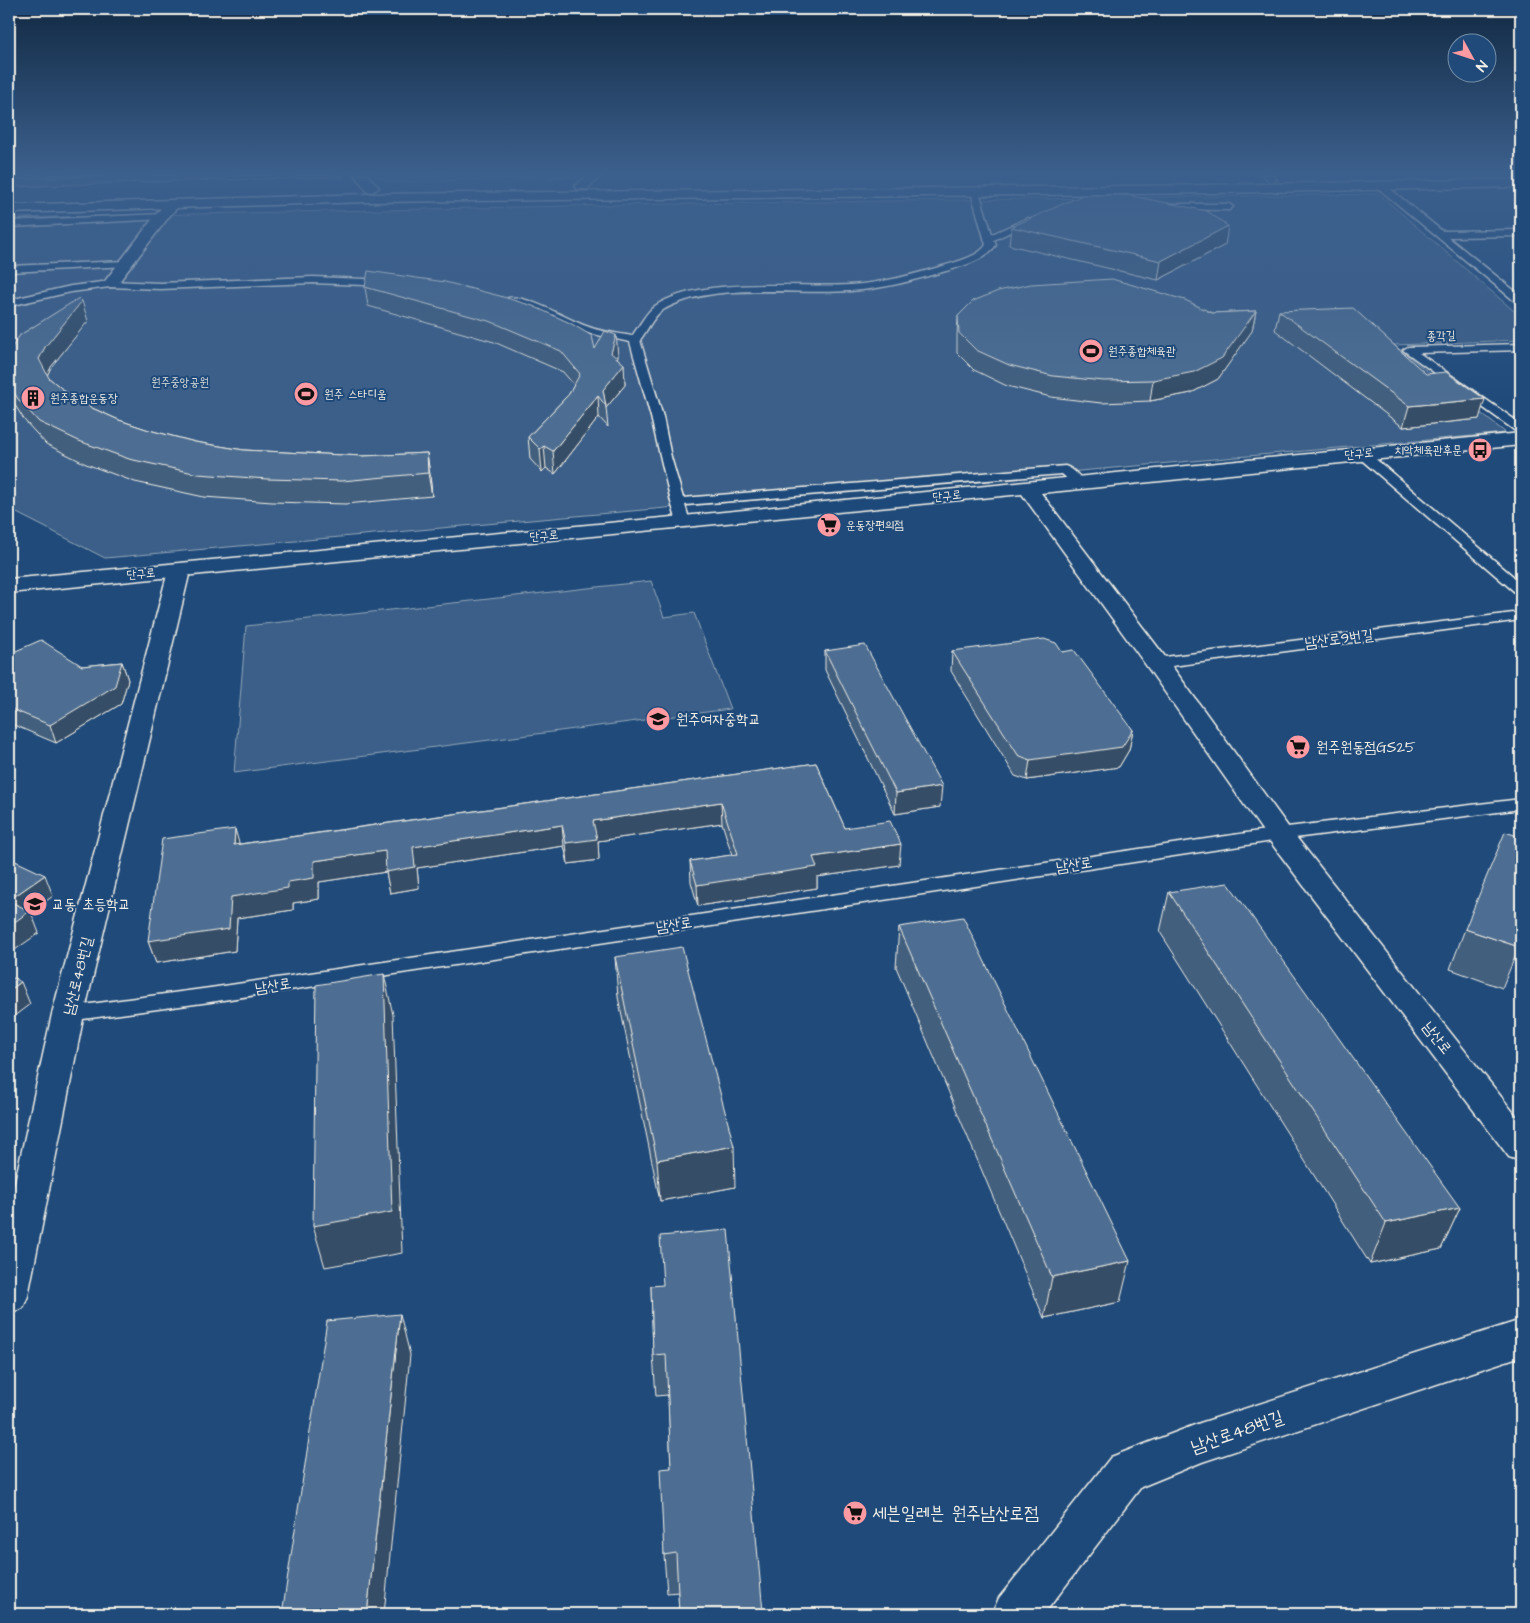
<svg xmlns="http://www.w3.org/2000/svg" width="1530" height="1623" font-family="'Architects Daughter','Poor Story',sans-serif">
<style>
.green{fill:#3a5f88;stroke:#97a8b8}
.lines{fill:none;stroke-linecap:round;stroke-linejoin:round}
.lane-casing{stroke:#f4f1e8;stroke-width:3}
.street-casing{stroke:#f4f1e8;stroke-width:3}
.secondary-casing{stroke:#f4f1e8;stroke-width:3}
.lane{fill:#1f4a7a;fill-rule:evenodd}
.street{fill:#1f4a7a;fill-rule:evenodd}
.secondary{fill:#1f4a7a;fill-rule:evenodd}
.wall{fill:#425f7e;stroke:#f4f1e8}
.shaded-wall{fill:#364d66;stroke:#f4f1e8}
.building{fill:#4d6e92;stroke:#f4f1e8}
.labels{text-anchor:middle;dominant-baseline:central;stroke-width:4;stroke-linejoin:round;paint-order:stroke}
.far-street-label{font-size:12px;fill:#f4f1e8;stroke:#1f4a7a}
.far-poi-label{font-size:12px;fill:#f4f1e8;stroke:#1f4a7a;text-anchor:start}
.far-park-label{font-size:12px;fill:#e1e2de;stroke:#1f4a7a}
.street-label{font-size:15px;fill:#f4f1e8;stroke:#1f4a7a}
.poi-label{font-size:15px;fill:#f4f1e8;stroke:#1f4a7a;text-anchor:start}
.near-street-label{font-size:18px;fill:#f4f1e8;stroke:#1f4a7a}
.near-poi-label{font-size:18px;fill:#f4f1e8;stroke:#1f4a7a;text-anchor:start}
</style>
<rect width="100%" height="100%" fill="#1f4a7a"/>
<filter id="ink" filterUnits="userSpaceOnUse"><feTurbulence type="fractalNoise" baseFrequency=".02" numOctaves="2"/><feDisplacementMap in="SourceGraphic" scale="10" xChannelSelector="R" yChannelSelector="G"/><feConvolveMatrix kernelMatrix="1 2 1 2 8 2 1 2 1" color-interpolation-filters="sRGB"/></filter>
<g filter="url(#ink)">
<path class="green" d="M375 175 576 176 582 175 579 177 399 182 384 180Z
M1379 194 1521 317V340L1394 345 1506 433 105 558 9 509V218L612 205Z
M651 581 664 617 694 613 730 709 234 773 246 626Z"/>
<g class="lines">
<defs>
<path id="lane" d="M1263 175H1272L1277 180 1270 182Z
M1378 184H1384L1442 231 1521 230V236L1448 237 1521 296V304L1517 303 1378 188Z
M975 189 979 192 992 234 1028 218 1035 220 994 240 996 245C985 260 964 266 946 271 914 280 884 289 850 291 794 295 712 281 663 310 654 315 647 331 640 340L663 417 671 457 683 498 1065 466C1072 468 1080 476 1084 482L1082 485H1074L1062 474 685 505 690 522 688 525H678L671 502 651 417 630 342 579 331 545 314 507 300 508 298C526 294 568 320 586 326 600 332 617 333 632 336 639 327 646 312 655 306 700 276 796 288 850 285 882 283 912 275 943 266 956 262 978 257 986 245L971 192Z
M1164 204H1229L1233 207 1229 210 1161 209V205Z
M162 214 166 217 165 219 9 227V221Z
M125 261 128 262V266L9 272V266Z
M313 277 390 280 395 283 390 286 313 283 160 289 110 287 71 292 9 306V300L71 286 110 281 160 283Z
M1521 344V350L1419 353 1521 424V433L1517 432 1403 350 1408 347Z
M1361 449 1365 450 1521 583V594L1516 593 1357 456 1355 453Z
M1521 612V620L1157 668 1152 666 1149 663 1152 660 1157 658Z
M1521 799V809L1279 840 210 1002 68 1021 61 1019 58 1014 61 1009 68 1007 210 988 1279 828Z"/>
<path id="street" d="M355 175H368L379 188 372 192 367 191Z
M588 175H602L587 189H577L575 186Z
M174 200 181 204 171 214 115 287H105L102 284 105 281 161 208 169 201Z
M179 564 187 566 190 571 84 1014 28 1296 23 1308 9 1313V1209L52 1014 168 571 171 566Z
M1521 1320V1356L1202 1462 1141 1487 1044 1614H992L999 1598 1111 1457 1200 1423Z"/>
<path id="secondary" d="M1521 179V187L1214 193 368 202 9 213V205L368 194 1214 185Z
M1521 433V445L1041 493 1166 658 1289 828 1521 1122V1161L1509 1157 1269 840 1148 668 1022 494 9 593V579L683 516Z"/>
</defs>
<use href="#lane" class="lane-casing"/>
<use href="#street" class="street-casing"/>
<use href="#secondary" class="secondary-casing"/>
<use href="#lane" class="lane"/>
<use href="#street" class="street"/>
<use href="#secondary" class="secondary"/>
</g>
<path class="wall" d="M9 175H344V177L174 181 9 187Z
M1011 227 1225 245 1158 280 1009 245Z
M365 287 595 349 616 335 618 356 617 358 624 364 625 385 606 408 608 427 599 417 555 474 546 468 542 472 530 459 528 437 569 394 574 385 563 372 494 342 368 306Z
M1256 311 1252 331 1218 379 1191 393 1150 401 1101 403 1051 397 1007 386 974 370 957 353V336L958 316 1212 313Z
M1279 311 1426 374 1479 419 1403 427 1275 330Z
M88 321 51 367 47 376 49 378 66 392 92 408 119 420 149 430 195 442 244 450 363 456 427 453 430 475 432 496 346 504 272 502 204 497 135 482 86 464 46 444 25 421 13 402 9 387V352Z
M825 651 940 807 895 814 825 670Z
M952 651 1062 652 1133 730 1129 750 1119 767 1027 780 1015 776 951 671Z
M9 654 82 666 122 662 128 680 121 704 56 743 9 723Z
M816 763 845 828 899 865 817 877V888L698 906 691 882 690 861 732 855 722 823 598 841 599 860 568 864 564 846 417 868 419 888 390 893 386 872 319 882V899L293 903V910L237 918 235 951 156 963 148 941 239 844Z
M1169 892 1460 1208 1441 1249 1370 1264 1160 932Z
M899 927 1120 1302 1044 1318 896 967Z
M1465 929 1519 947 1502 988 1450 969Z
M615 957 735 1187 660 1201 618 997Z
M651 1286 763 1612V1614H679L678 1592 667 1593 664 1555 671 1468 668 1395 656 1396 653 1355Z"/>
<path class="shaded-wall" d="M1228 226 1225 245 1158 280 1161 261Z
M82 301 88 321 51 367 45 380 39 359 45 347Z
M1256 311 1252 331 1218 379 1191 393 1150 401 1153 380Z
M616 335 618 356 612 373 611 353Z
M624 364 625 385 606 408 603 390Z
M598 396 599 417 555 474 553 451Z
M1485 399 1479 419 1403 427 1409 406Z
M544 446 546 468 542 472 540 449Z
M427 453 430 475 432 496 428 473Z
M122 662 128 680 121 704 56 743 50 725Z
M1133 730 1129 750 1119 767 1027 780 1030 760Z
M942 786 940 807 895 814 896 793Z
M721 802 722 823 598 841 599 860 568 864 566 843 593 821Z
M562 825 564 846 417 868 419 888 390 893 386 872 319 882V899L293 903V910L237 918 235 951 156 963 148 941 231 897 288 882 314 861Z
M235 829 241 850 234 845Z
M901 844 899 865 817 877V888L698 906 697 885 813 857Z
M45 875 53 896 31 912 39 933 9 954V900Z
M384 974 393 1015 402 1253 325 1267 313 1226Z
M21 982 30 1004 9 1020V991Z
M734 1146 735 1187 660 1201 657 1160Z
M1460 1208 1441 1249 1370 1264 1386 1223Z
M1130 1261 1120 1302 1044 1318 1052 1277Z
M400 1314 410 1355 384 1614H367Z"/>
<path class="building" d="M9 175H125L9 179Z
M1083 195H1127L1207 211 1228 226 1161 261 1011 227Z
M368 271 445 282 500 296 533 306 570 323 592 336 595 349 605 331 616 335 611 353 624 364 603 390 606 406 598 396 553 451 544 446 540 449 528 437 569 394 580 374 561 351 492 322 365 287Z
M1112 279 1185 300 1212 313 1256 311 1222 358 1194 372 1153 380 1104 381 1053 376 1009 365 976 350 959 333 958 316 973 301 998 291 1031 284Z
M79 298 82 301 45 347 39 359 49 378 66 392 92 408 119 420 149 430 195 442 244 450 363 456 427 453 428 473 342 481 267 479 198 474 129 459 79 441 39 422 18 399 9 384V352L20 335Z
M1353 308 1426 374 1446 372 1485 399 1409 406 1279 311Z
M1044 639 1056 643 1062 652 1074 650 1133 730 1122 747 1030 760 1018 755 952 651Z
M41 640 82 666 122 662 115 686 50 725 9 708V654Z
M865 645 942 786 896 793 825 651Z
M816 763 845 828 890 821 901 844 813 857 817 867 697 885 690 861 738 854 721 802 593 821 597 839 566 843 562 825 413 847 415 867 386 872 385 851 314 861V878L288 882V888L231 897 229 929 148 941 162 839 235 829 234 845Z
M1505 832 1521 837V941L1519 947 1465 929Z
M9 858 45 875 9 900Z
M1228 883 1460 1208 1386 1223 1169 892Z
M9 901 30 911 9 926Z
M963 917 1130 1261 1052 1277 899 927Z
M682 947 734 1146 657 1160 615 957Z
M384 974 392 1212 313 1226 316 985Z
M9 976 21 982 9 991Z
M728 1230 763 1612 739 1614H679L676 1553 664 1555 660 1469 671 1468 666 1354 653 1355 651 1286 663 1285 660 1236Z
M400 1314 367 1614H282L327 1321Z"/>
</g>
<linearGradient id="sky" x2="0" y2="1"><stop stop-color="#112943"/><stop offset="0.43" stop-color="#3c608d"/><stop offset="1" stop-color="#3c608d" stop-opacity="0"/></linearGradient>
<rect width="1530" height="403" fill="url(#sky)"/>
<defs>
<symbol id="stadium-disc" viewBox="-11 -11 22 22"><circle r="9.5" fill="#ff9aa2" stroke="#1f4a7a"/><path d="M0-5a6.5 5 0 1 0 0 10a6.5 5 0 1 0 0-10ZM-3.5-1.8h7v3.6h-7Z" fill="#111"/></symbol>
<symbol id="building-disc" viewBox="-11 -11 22 22"><circle r="9.5" fill="#ff9aa2" stroke="#1f4a7a"/><path d="M-4-6H4V6H1V3H-1V6H-4ZM-2.5-4.3h1.7v1.8h-1.7ZM.8-4.3h1.7v1.8H.8ZM-2.5-1h1.7V.8h-1.7ZM.8-1h1.7V.8H.8Z" fill="#111"/></symbol>
<symbol id="bus-disc" viewBox="-11 -11 22 22"><circle r="9.5" fill="#ff9aa2" stroke="#1f4a7a"/><path d="M-5-6H5V4H4V6H2V4H-2V6H-4V4H-5ZM-3.5-4V0h7V-4ZM-3.5 1.2v1.5H-2V1.2ZM2 1.2v1.5H3.5V1.2Z" fill="#111"/></symbol>
<symbol id="supermarket-disc" viewBox="-11 -11 22 22"><circle r="9.5" fill="#ff9aa2" stroke="#1f4a7a"/><path d="M-6-5.5h2.5l.6 2H6L4.5 2H-2.5L-4.4-4H-6ZM-1.5 3.2a1.3 1.3 0 1 0 .1 0ZM3 3.2a1.3 1.3 0 1 0 .1 0Z" fill="#111"/></symbol>
<symbol id="school-disc" viewBox="-11 -11 22 22"><circle r="9.5" fill="#ff9aa2" stroke="#1f4a7a"/><path d="M0-5L7-2L0 1L-7-2ZM-4 1L0 2.5L4 1V4Q0 6-4 4Z" fill="#111"/></symbol>
</defs>
<g fill-rule="evenodd">
<use href="#stadium-disc" x="1077" y="337" width="28" height="28"/>
<use href="#stadium-disc" x="292" y="380" width="28" height="28"/>
<use href="#building-disc" x="19" y="384" width="28" height="28"/>
<use href="#bus-disc" x="1466" y="436" width="28" height="28"/>
<use href="#supermarket-disc" x="815" y="511" width="28" height="28"/>
<use href="#school-disc" x="644" y="705" width="28" height="28"/>
<use href="#supermarket-disc" x="1284" y="733" width="28" height="28"/>
<use href="#school-disc" x="21" y="890" width="28" height="28"/>
<use href="#supermarket-disc" x="841" y="1499" width="28" height="28"/>
</g>
<g class="labels">
<g class="far-street-label">
<text transform="translate(1441 336) rotate(-2)">종각길</text>
<text transform="translate(1359 454) rotate(-6)">단구로</text>
<text transform="translate(947 496) rotate(-6)">단구로</text>
<text transform="translate(544 536) rotate(-5)">단구로</text>
<text transform="translate(141 574) rotate(-5)">단구로</text>
</g>
<g class="far-poi-label">
<text x="1108" y="351">원주종합체육관</text>
<text x="324" y="394">원주 스타디움</text>
<text x="50" y="398">원주종합운동장</text>
<text x="1462" y="450" text-anchor="end">치악체육관후문</text>
<text x="846" y="525">운동장편의점</text>
</g>
<g class="far-park-label">
<text x="180" y="382">원주중앙공원</text>
</g>
<g class="street-label">
<text transform="translate(1339 639) rotate(-7)">남산로9번길</text>
<text transform="translate(1074 865) rotate(-9)">남산로</text>
<text transform="translate(674 925) rotate(-9)">남산로</text>
<text transform="translate(78 976) rotate(-76)">남산로48번길</text>
<text transform="translate(273 986) rotate(-9)">남산로</text>
<text transform="translate(1437 1038) rotate(52)">남산로</text>
</g>
<g class="poi-label">
<text x="676" y="719">원주여자중학교</text>
<text x="1316" y="747">원주원동점GS25</text>
<text x="52" y="904">교동 초등학교</text>
</g>
<g class="near-street-label">
<text transform="translate(1237 1432) rotate(-19)">남산로48번길</text>
</g>
<g class="near-poi-label">
<text x="872" y="1513">세븐일레븐 원주남산로점</text>
</g>
</g>
<rect width="1530" height="1623" fill="none" stroke="#1f4a7a" stroke-width="30"/>
<rect x="15" y="15" width="1500" height="1593" fill="none" stroke="#f4f1e8" stroke-width="2" filter="url(#ink)"/>
<g transform="translate(1472 58) rotate(130)"><circle r="24" fill="#1f4a7a" stroke="#748da6"/>
<path d="M0-4L9 19L0 12L-9 19Z" fill="#ff9aa2"/>
<text y="-8" font-size="14" font-weight="bold" text-anchor="middle" fill="#f4f1e8">N</text>
</g>
</svg>
